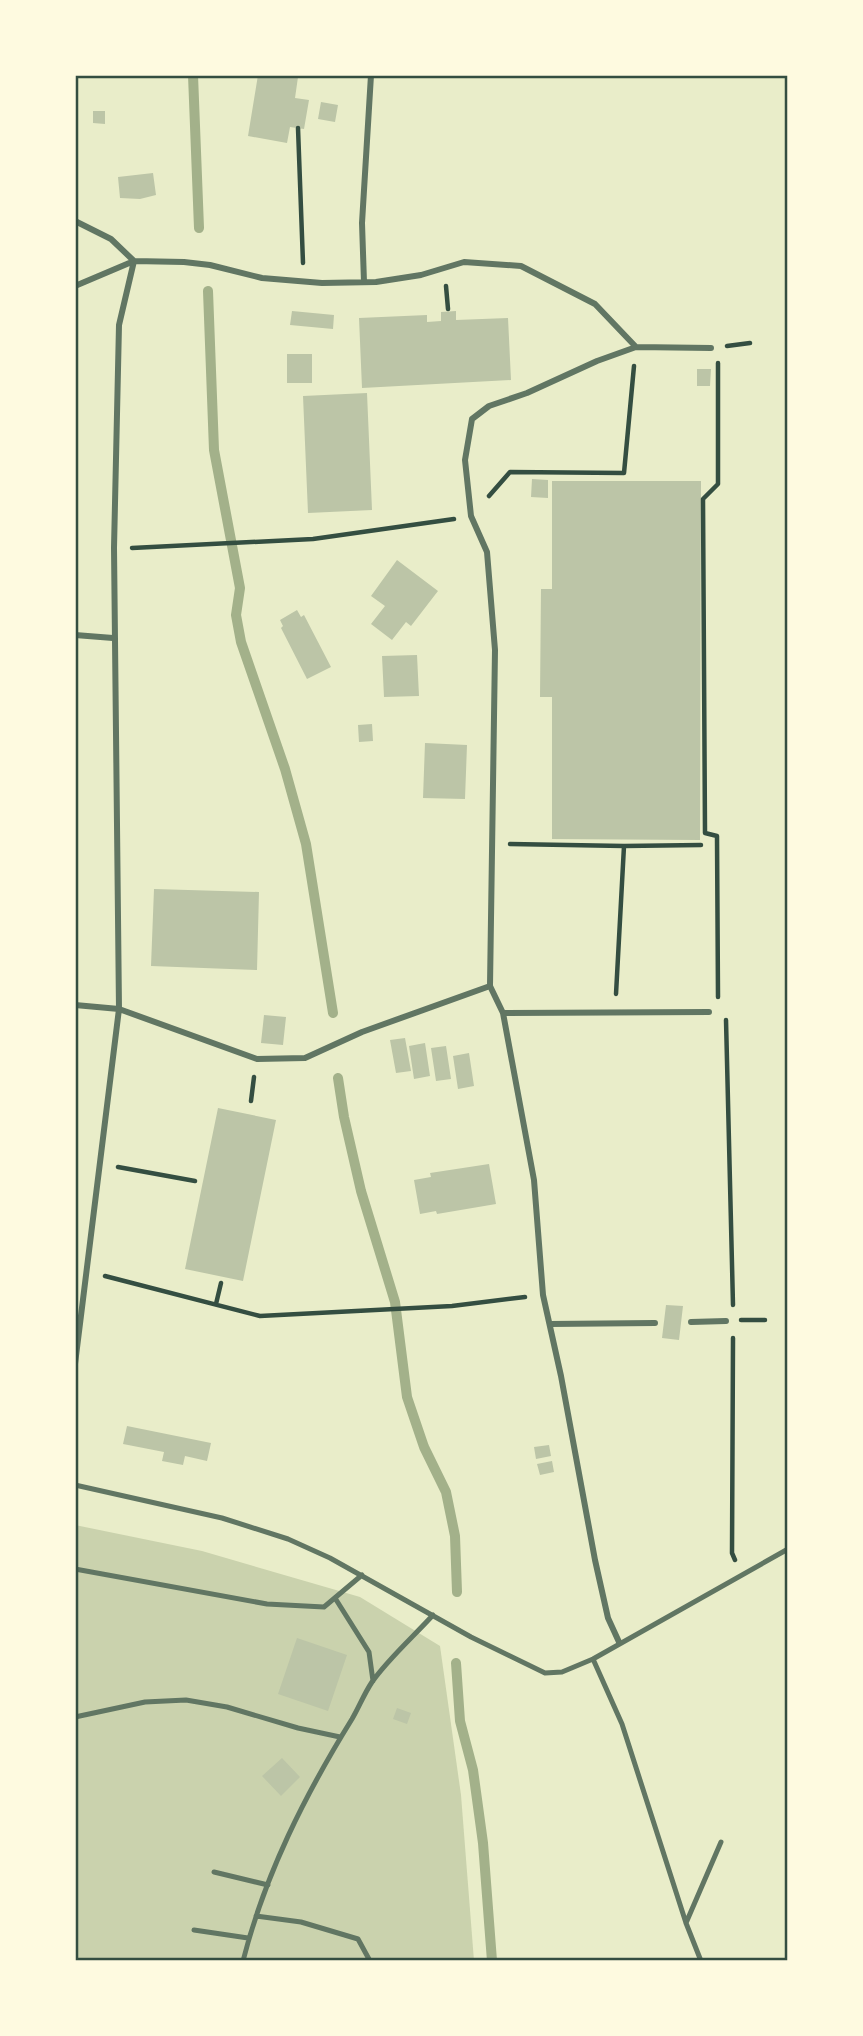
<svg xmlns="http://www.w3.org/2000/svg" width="863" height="2036" font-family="Poppins,sans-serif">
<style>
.green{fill:#cad2ad}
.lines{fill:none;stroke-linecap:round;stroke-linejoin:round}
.stream{stroke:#a3b18a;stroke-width:10}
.building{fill:#bcc5a7}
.path{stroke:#344e41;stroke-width:4.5}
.service{stroke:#617663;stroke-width:5}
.pedestrian{stroke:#617663;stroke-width:6}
.neatline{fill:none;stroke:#344e41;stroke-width:2.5}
</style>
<rect width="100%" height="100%" fill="#e9edc9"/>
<path class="green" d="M75 1525 202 1551 360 1597 440 1646 461 1795 474 1961H75Z"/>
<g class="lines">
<path class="stream" d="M193 75 199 228
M208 291 214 450 240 588 236 615 241 642 285 769 306 844 333 1013
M338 1078 344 1117 361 1191 395 1302 407 1397 424 1447 446 1492 455 1536 457 1592
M456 1663 460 1721 473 1770 483 1843 492 1961"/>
</g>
<path class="building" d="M258 75 298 77 295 98 309 100 304 129 290 127 287 143 248 136Z
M321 102 338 105 335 122 318 119Z
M93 111H105V124L93 123Z
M153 173 156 195 140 199 120 198 118 177Z
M292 311 334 315 333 329 290 325Z
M456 311V320L508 318 511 380 362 388 359 318 427 315V322L441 321V312Z
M287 354H312V383H287Z
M697 369H711L710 386H697Z
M367 393 372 510 308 513 303 396Z
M532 479 548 480V498L531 497Z
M552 481H701L700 840 552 839V697H540L541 589H552Z
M397 560 438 591 411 626 406 622 392 640 371 624 385 606 371 596Z
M297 610 301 617 304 615 331 667 307 679 281 628 283 626 280 620Z
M417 655 419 696 384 697 382 656Z
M372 724 373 741 359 742 358 725Z
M425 743 467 745 465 799 423 798Z
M154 889 259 892 257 970 151 966Z
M264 1015 286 1017 283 1045 261 1043Z
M405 1038 411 1071 396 1073 390 1040Z
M425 1043 430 1076 414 1079 409 1046Z
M446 1046 451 1079 436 1081 431 1048Z
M469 1053 474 1086 458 1089 453 1056Z
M218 1108 276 1120 243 1281 185 1269Z
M489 1164 496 1204 437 1214 436 1211 420 1214 414 1180 431 1177 430 1173Z
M666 1305 683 1306 679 1340 662 1338Z
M127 1426 211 1443 207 1461 185 1456 183 1465 162 1461 164 1452 123 1444Z
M549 1445 551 1456 536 1459 534 1447Z
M552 1461 554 1472 540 1475 537 1464Z
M297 1638 347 1655 328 1711 278 1694Z
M397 1708 411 1713 407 1724 393 1719Z
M282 1758 300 1777 281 1796 262 1776Z"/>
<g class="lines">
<path class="path" d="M298 128 303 263
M446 286 448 309
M727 346 750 343
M718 363V484L703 499 705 833 717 836 718 997
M489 496 510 472 624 473 634 366
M132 548 313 539 454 519
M510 844 624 846 616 994
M624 846 701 845
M726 1020 733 1305
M251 1101 254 1077
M118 1167 195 1181
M105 1276 260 1316 452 1306 525 1297
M216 1304 221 1283
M741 1320H765
M733 1338 732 1553 735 1560"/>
<path class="service" d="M75 1485 222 1518 288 1539 330 1558 471 1637 545 1673 562 1672 593 1659 788 1549
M75 1569 267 1604 324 1607 362 1575
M335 1598 369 1652 373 1681
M593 1659 622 1724 686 1923 701 1961
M75 1717 145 1702 186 1700 227 1707 298 1728 340 1737
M214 1872 268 1885
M256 1916 301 1922 358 1939 370 1961
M686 1923 721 1842
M194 1930 248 1938
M243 1961C265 1874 305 1795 352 1719 359 1707 364 1694 372 1682 388 1659 414 1636 433 1615"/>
<path class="pedestrian" d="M75 221 111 239 134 261 119 325 114 548 119 1009 75 1364
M364 282 362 223 371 75
M75 286 134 261 184 262 210 265 262 278 322 283 376 282 421 275 464 262 521 266 595 304 636 347
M75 635 113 638
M75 1005 119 1009 257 1059 305 1058 362 1032 490 986
M709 1012 503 1013 490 986 495 650 487 552 471 516 465 460 472 419 489 406 527 393 597 361 636 347 711 348
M503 1013 534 1180 543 1295 561 1376 595 1560 608 1618 619 1642
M691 1322 726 1321
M550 1324 655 1323"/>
</g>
<rect width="863" height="2036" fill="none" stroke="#fefae0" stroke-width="154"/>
<rect x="77" y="77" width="709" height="1882" class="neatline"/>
</svg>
